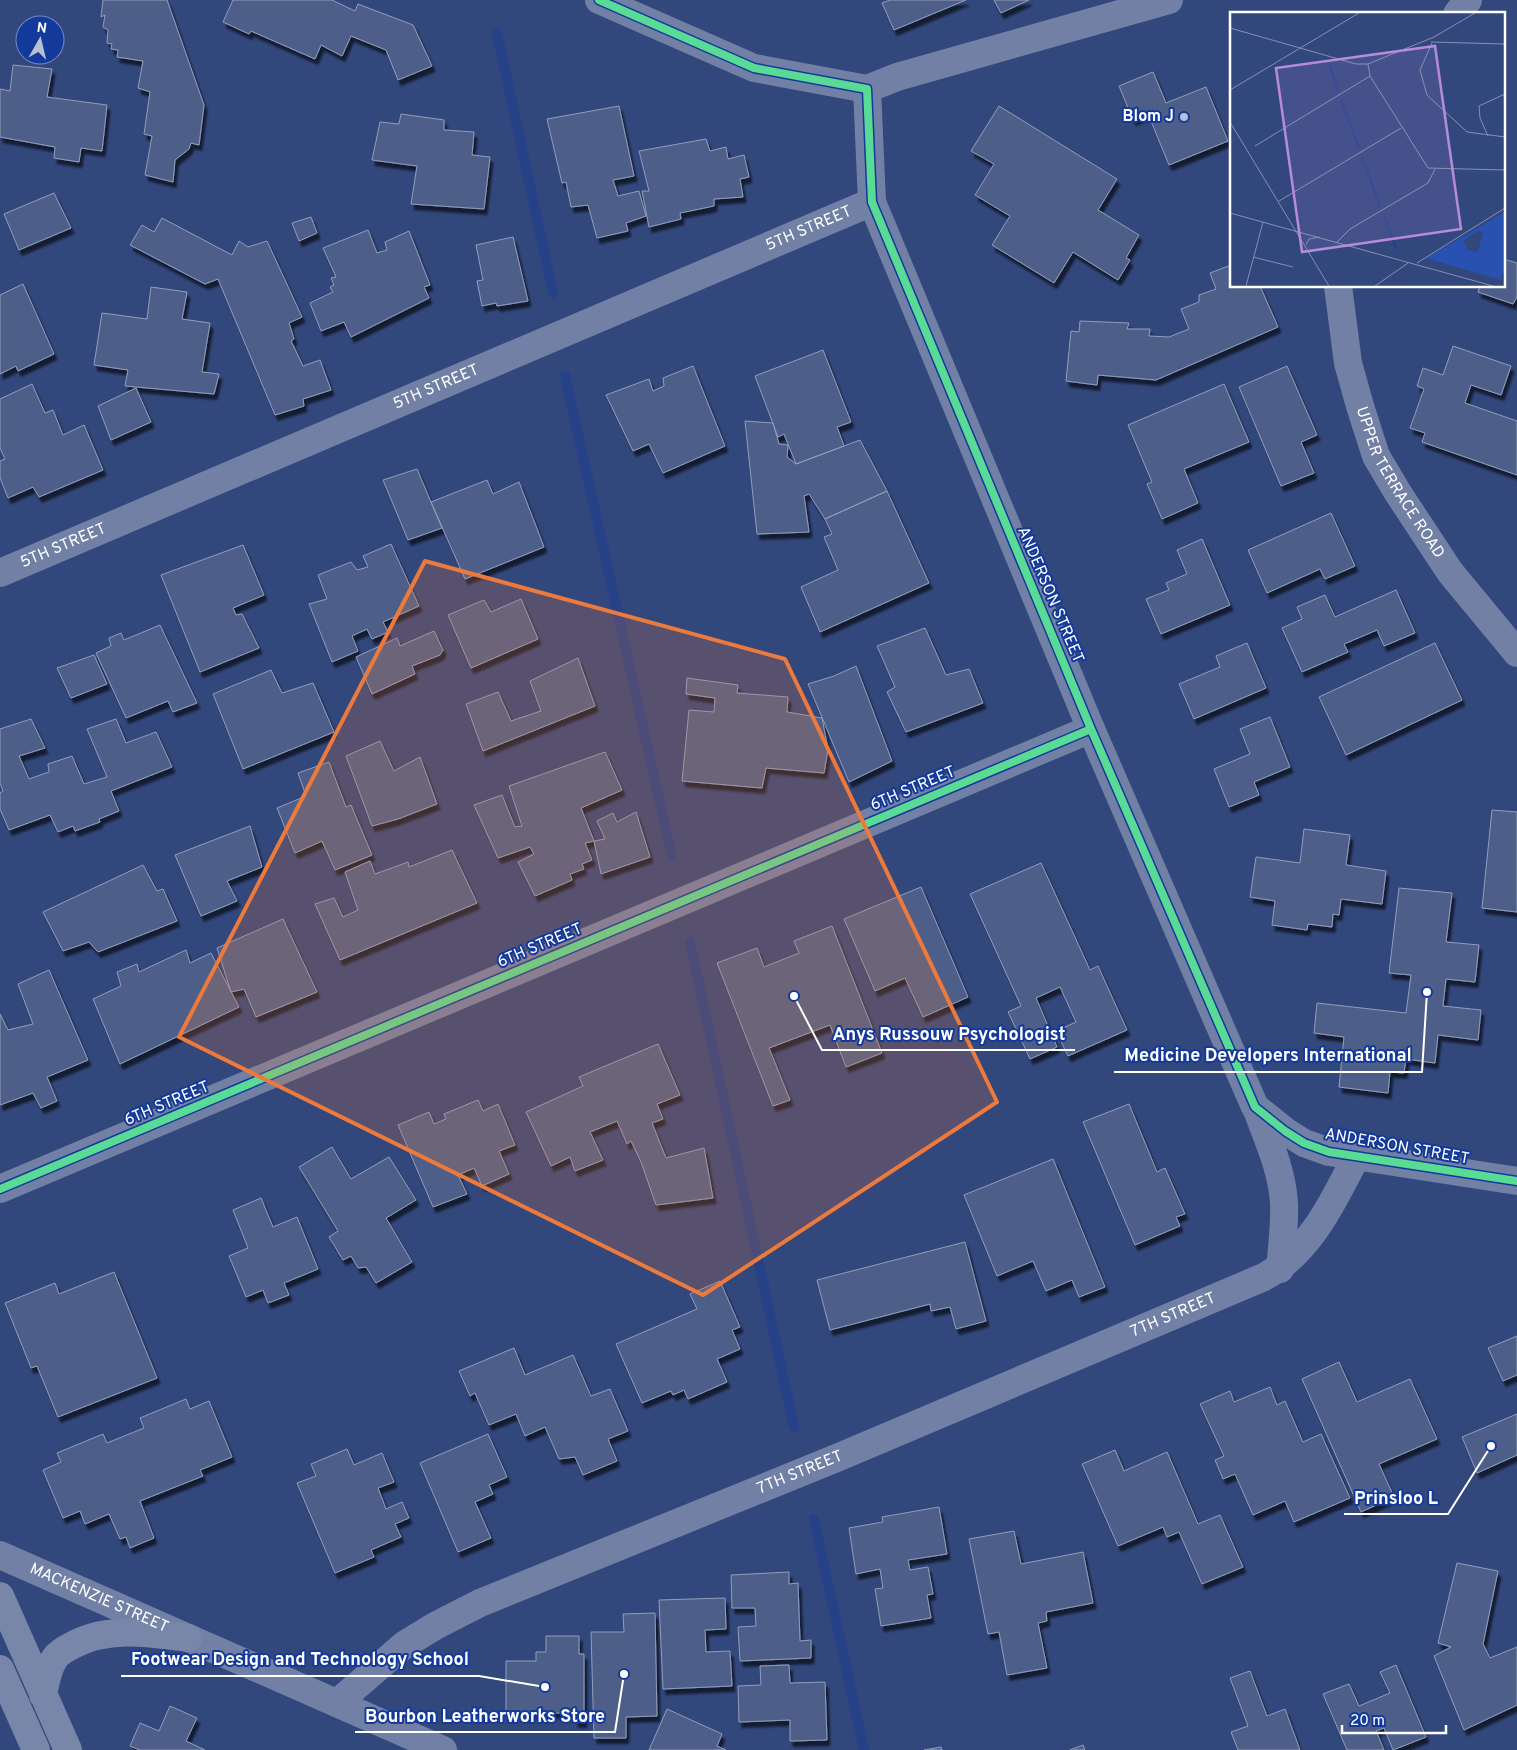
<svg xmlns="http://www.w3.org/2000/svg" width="1517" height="1750" font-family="Overpass,sans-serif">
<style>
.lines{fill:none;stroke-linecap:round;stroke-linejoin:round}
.stream{stroke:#254188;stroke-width:10}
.building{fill:#4e5f89;stroke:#919dbb;filter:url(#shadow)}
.street{stroke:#7280a6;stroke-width:28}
.secondary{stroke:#7886aa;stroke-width:28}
.cycleway-casing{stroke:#133a9b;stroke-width:11}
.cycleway{stroke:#5adb95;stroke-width:8}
.marked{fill:#ed7a3d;fill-opacity:0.2;stroke:#ed7a3d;stroke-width:4;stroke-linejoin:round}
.poi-dot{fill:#b7bfd1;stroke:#133a9b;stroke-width:2}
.labels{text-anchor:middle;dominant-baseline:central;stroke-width:4;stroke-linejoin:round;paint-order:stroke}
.poi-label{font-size:16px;font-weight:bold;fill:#fff;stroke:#133a9b;text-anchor:end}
.street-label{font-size:16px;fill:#fff;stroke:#133a9b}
.inset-river{fill:none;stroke:#254188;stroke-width:2.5}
.inset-road{fill:none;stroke:#8491b0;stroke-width:1}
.view{fill:#b68bdc;fill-opacity:0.15;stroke:#b68bdc;stroke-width:2.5}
.inset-edge{fill:none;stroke:#fff;stroke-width:2.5}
.leader{fill:none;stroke:#fff;stroke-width:2}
.callout-dot{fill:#fff;stroke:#133a9b;stroke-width:2}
.callout-label{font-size:18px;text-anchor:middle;font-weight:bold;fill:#fff;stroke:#133a9b;stroke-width:4;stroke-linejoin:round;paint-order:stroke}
</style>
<defs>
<filter id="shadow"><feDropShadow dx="3" dy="5.5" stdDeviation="1" flood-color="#0009"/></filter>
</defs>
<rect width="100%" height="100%" fill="#32477c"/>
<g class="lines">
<path class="stream" d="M497 33 553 293
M565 376 672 857
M690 942 794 1427
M814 1519 864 1750"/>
</g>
<path class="building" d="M103 0H167L204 105 199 145 191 143 189 149 175 160 173 182 145 175 152 136 144 134 150 92 138 88 143 61 117 57 118 50 111 49 112 44 107 43 108 30 103 27 105 15 101 17Z
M233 0H332L355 11 358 4 413 25 432 66 398 80 386 50 351 36 342 56 321 45 315 59 251 31 249 34 223 22Z
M890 0H966L894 30 882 3Z
M994 0H1029L1001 13Z
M13 65 52 69 47 97 107 105 102 151 81 148 79 162 54 158 55 147 0 137V89L10 91Z
M1153 72 1166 103 1206 87 1228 141 1169 165 1148 114 1133 120 1119 86Z
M619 106 634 176 613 180 618 196 639 191 646 216 626 223 628 231 597 238 588 205 571 207 566 182 562 183 547 119Z
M999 106 1117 179 1098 210 1139 235 1126 258 1130 260 1118 280 1073 252 1054 283 992 245 1010 216 975 195 994 164 971 151Z
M401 114 444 120V130L474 132 472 155 490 157 484 209 411 204 417 166 372 160 380 122 399 124Z
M706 139 710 151 726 147 728 159 744 155 749 177 740 179 743 197 714 199V206L680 213 681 219 649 227 642 191H649L639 151Z
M54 193 71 228 19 250 4 214Z
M311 217 317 233 299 241 292 223Z
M162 218 232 255 239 241 248 247 267 241 302 317 289 323 294 339 291 341 303 366 320 360 331 390 303 399 304 406 275 415 218 279 205 284 130 245 142 225 154 232Z
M368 230 377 253 387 250 385 242 409 231 430 285 424 287 429 298 351 337 344 322 321 331 310 303 333 292 330 287 334 285 331 278 336 277 323 248Z
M513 237 528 301 497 306 496 303 482 306 477 281 483 280 476 245Z
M1503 259 1517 263V297L1513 304 1478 292 1480 286H1503Z
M1231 265V286H1260L1278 327 1156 380 1098 375 1097 385 1066 381 1071 331 1079 332 1080 321 1129 323 1127 329H1150L1149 336 1169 337 1189 329 1181 309 1199 302V295L1216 289 1210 273Z
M23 284 54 354 18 371 16 366 0 374V295Z
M151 287 187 292 182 319 210 323 202 372 219 374 214 394 125 386 128 370 94 365 102 313 147 319Z
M1453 346 1511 366 1501 395 1471 385 1465 403 1517 421V475L1422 442 1425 433 1410 428 1424 389 1417 386 1423 368 1443 375Z
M823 350 851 422 837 427 844 446 796 464 784 434 778 437 755 376Z
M693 366 725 446 663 473 649 444 633 451 606 395 649 379 653 391 664 386 663 378Z
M1287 366 1317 435 1301 442 1314 473 1281 486 1239 387Z
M32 384 45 413 53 410 63 435 84 425 103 470 39 497 33 487 8 498 0 478V461L5 459 0 448V399Z
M1224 384 1249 442 1184 469 1198 503 1162 519 1147 484 1152 482 1128 425Z
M136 388 151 422 111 440 98 406Z
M745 421 773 423 779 444 788 445 787 457 796 464 860 440 887 491 825 519 809 494 804 496 809 532 757 534Z
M417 469 442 528 408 540 383 480Z
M487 480 493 494 519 482 544 547 465 579 431 502Z
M887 491 929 583 820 632 801 587 838 570 824 537 832 534 825 519Z
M1331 513 1355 566 1325 579 1320 569 1267 593 1248 550Z
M1202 539 1230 605 1161 634 1146 599 1169 590 1166 583 1187 574 1177 550Z
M391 544 419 606 383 622 388 632 372 639 367 629 352 636 358 651 332 662 309 604 327 599 318 575 351 562 357 570 368 567 363 556Z
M243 545 264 595 233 608 236 615 242 614 259 648 200 672 161 575Z
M1396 590 1415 633 1384 646 1377 630 1344 644 1348 652 1302 672 1282 628 1302 619 1297 607 1325 595 1335 617Z
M521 599 538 639 471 668 448 615 484 600 491 612Z
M160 625 197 703 173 712 168 701 126 718 96 653 111 646 109 638 121 633 124 640Z
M925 628 946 675 969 669 983 703 906 732 887 692 895 687 877 646Z
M434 631 443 650 440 655 412 666 415 674 372 694 356 657 397 638 400 646Z
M1247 643 1266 688 1194 719 1179 684 1220 667 1216 656Z
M1435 643 1462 700 1346 755 1319 697Z
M94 655 107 684 71 698 57 668Z
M578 658 595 706 483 751 466 704 498 692 511 721 541 711 530 681Z
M856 666 892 761 849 782 808 684 834 676Z
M271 670 282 693 313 683 334 732 243 769 213 694Z
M687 678 738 685 737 693 788 697 787 712 822 718 828 749 824 773 766 768 762 788 682 781 689 710 714 712 715 698 686 694Z
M1270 717 1290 767 1254 782 1259 795 1229 807 1214 769 1250 754 1240 729Z
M31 719 45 748 19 756 29 779 49 772 48 764 72 756 84 784 107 777 87 729 116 719 126 743 156 732 172 767 111 791 119 811 99 819 100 822 75 831 73 826 58 832 50 815 9 830 0 809V793L3 791 0 783V729Z
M380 741 394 771 420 757 437 804 398 819 372 826 346 756Z
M605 752 622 790 581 808 594 841 585 843 592 860 582 864 584 869 570 874 572 880 535 896 518 862 534 854 530 847 498 858 474 805 502 795 515 827 522 826 509 786Z
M329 762 346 807 351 805 372 855 335 870 322 841 295 853 277 808 306 796 298 773Z
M1492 810 1517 812V912L1482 908Z
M636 812 650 857 601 874 594 841 605 839 597 821 613 813 617 822Z
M250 826 262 867 227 881 237 901 201 916 175 855Z
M1304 829 1350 835 1346 865 1386 871 1382 904 1341 899 1339 915 1333 914 1332 927 1308 924 1307 930 1272 925 1275 901 1250 897 1256 857 1300 863Z
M452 850 477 903 340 960 315 904 334 898 343 917 358 910 345 872 370 861 375 874 408 862 409 867Z
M1041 863 1090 970 1098 966 1127 1030 1068 1056 1056 1031 1076 1022 1060 987 1036 998 1057 1047 1030 1059 1008 1012 1021 1006 970 894Z
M143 865 157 891 163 889 177 921 98 952 89 942 63 951 43 912Z
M921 887 968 997 923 1017 905 978 875 991 844 919Z
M1399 888 1452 893 1446 942 1479 945 1475 982 1446 979 1443 1006 1481 1010 1478 1040 1438 1035 1435 1063 1406 1059 1404 1073 1390 1072 1388 1093 1339 1087 1344 1037 1314 1033 1317 1003 1406 1013 1411 975 1389 973Z
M283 919 317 992 256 1017 244 989 231 992 217 948Z
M832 926 882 1053 846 1067 830 1025 769 1048 790 1100 773 1106 717 963 757 948 764 967 799 953 794 941Z
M186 950 190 963 211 953 239 1007 120 1064 93 999 121 986 117 972 137 964 139 972Z
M49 970 88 1060 47 1077 57 1101 41 1108 33 1093 0 1105V1014L8 1030 33 1024 18 984Z
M658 1044 680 1095 657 1104 663 1119 652 1123 666 1158 704 1148 713 1198 656 1205 641 1162 631 1141 627 1144 617 1121 590 1132 603 1160 575 1171 570 1157 551 1166 526 1112 583 1086 579 1077Z
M478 1100 483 1111 498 1104 515 1145 499 1151 509 1174 482 1186 474 1168 458 1175 467 1194 433 1207 398 1125 429 1112 434 1124 446 1119 444 1114Z
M1129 1104 1157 1172 1165 1168 1185 1214 1176 1217 1180 1226 1135 1245 1083 1122Z
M332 1147 351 1179 389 1157 416 1200 386 1218 412 1262 376 1283 366 1267 358 1268 351 1256 343 1260 329 1237 338 1231 299 1167Z
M1053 1159 1105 1287 1079 1297 1072 1280 1046 1291 1033 1261 997 1276 964 1195Z
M261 1198 273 1227 297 1217 318 1269 284 1283 289 1295 268 1303 263 1290 246 1297 229 1256 248 1248 233 1210Z
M965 1242 986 1321 956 1329 950 1307 931 1311 930 1304 830 1330 817 1280Z
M114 1272 157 1378 58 1417 37 1366 31 1368 5 1303 55 1283 59 1294Z
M720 1281 740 1327 732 1330 740 1349 717 1359 727 1382 688 1399 684 1390 673 1395 671 1391 642 1403 616 1344 697 1309 690 1294Z
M1517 1336V1375L1503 1381 1488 1348Z
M514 1348 525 1375 573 1355 591 1396 610 1389 628 1431 608 1439 617 1461 583 1475 575 1457 559 1459 545 1427 525 1436 516 1414 489 1425 475 1393 470 1396 459 1371Z
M1339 1362 1357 1402 1410 1379 1437 1439 1379 1464 1394 1497 1361 1512 1302 1379Z
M1270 1387 1277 1405 1285 1401 1303 1442 1321 1434 1350 1498 1294 1522 1285 1501 1253 1515 1235 1474 1223 1479 1215 1460 1224 1456 1200 1404 1230 1391 1234 1402Z
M186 1399 190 1409 209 1401 232 1457 200 1470 203 1476 140 1501 154 1538 130 1548 126 1537 120 1539 109 1514 85 1524 80 1511 63 1518 43 1470 61 1462 57 1453 103 1434 107 1443 144 1428 140 1418Z
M1517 1414V1455L1477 1473 1462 1437Z
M488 1434 507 1477 489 1485 493 1494 475 1502 491 1538 458 1552 420 1463Z
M347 1449 354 1465 382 1453 394 1482 378 1488 386 1509 402 1502 409 1518 395 1524 401 1537 371 1550 374 1557 335 1573 297 1483 316 1476 311 1464Z
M1115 1450 1124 1471 1167 1452 1198 1524 1220 1515 1243 1567 1202 1584 1179 1532 1167 1537 1163 1527 1118 1546 1082 1464Z
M939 1507 947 1554 908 1560 910 1570 928 1567 933 1594 927 1595 931 1618 881 1626 875 1589 883 1588 880 1569 856 1574 849 1528 883 1522 882 1517Z
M1014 1531 1021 1564 1083 1552 1093 1603 1046 1612 1047 1621 1038 1623 1047 1668 1007 1675 999 1632 988 1634 969 1539Z
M1457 1563 1498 1571 1483 1644 1490 1658 1517 1647V1705L1464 1730 1434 1656 1451 1647 1438 1643Z
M789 1572V1584L798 1583 800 1641 811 1640V1658L740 1661 738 1627 756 1626 755 1608H732L731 1575Z
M725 1598 726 1629 705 1630 706 1652 730 1651 732 1686 663 1689 659 1600Z
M655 1613 657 1716 626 1717V1738H594L591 1632H624L623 1614Z
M546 1636H579V1654H584V1722H575L576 1713H506V1661H536V1652H546Z
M789 1665 790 1683 825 1682 827 1740 790 1741V1720L739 1722 738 1686 761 1685 760 1666Z
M1396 1665 1426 1737 1393 1750 1384 1728 1376 1731 1384 1750H1347L1323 1694 1349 1684 1359 1706 1390 1693 1380 1672Z
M1250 1671 1267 1716 1285 1709 1300 1750H1238L1231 1732 1248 1726 1230 1678Z
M170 1706 197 1718 186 1741 205 1750H140L130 1746 140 1723 159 1731Z
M667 1709 722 1734 717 1746 726 1750H649Z
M1083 1745 1085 1750H1070Z
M941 1747 942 1750H924Z"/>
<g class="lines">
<g class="street">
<path d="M599 0 754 68 867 89 872 202 1091 729 1255 1107 1285 1131 1304 1143 1329 1152 1517 1181"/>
<path d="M1457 14 1468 0"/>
<path d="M867 89 897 77 1169 0"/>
<path id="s1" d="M1338 286 1348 363 1360 406 1376 456 1398 493 1450 572 1517 653"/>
<path id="s2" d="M0 573 872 202"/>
<path d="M1257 1110C1268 1140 1282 1170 1284 1203 1285 1224 1282 1247 1280 1269"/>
<path d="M0 1189 1091 729"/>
<path id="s3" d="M0 1555 443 1750"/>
<path id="s4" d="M337 1703 404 1645 435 1626 480 1603 839 1457 1264 1277C1310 1252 1333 1202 1356 1157"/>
</g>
<path class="secondary" d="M0 1596 68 1750
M0 1669 36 1750
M43 1695C46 1682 47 1669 55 1658 59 1652 67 1648 73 1645 109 1626 149 1633 188 1638"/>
<defs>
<path id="cycleway" d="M599 0 754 68 867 89 872 202 1091 729 1255 1107 1285 1131 1304 1143 1329 1152 1517 1181
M0 1189 1091 729"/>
</defs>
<use href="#cycleway" class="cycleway-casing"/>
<use href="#cycleway" class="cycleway"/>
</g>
<path class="marked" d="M425 561 785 659 997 1102 703 1295 179 1037Z"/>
<circle class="poi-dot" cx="1184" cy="117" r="5"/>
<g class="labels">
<g class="poi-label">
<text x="1174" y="117">Blom J</text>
</g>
<g class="street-label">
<text stroke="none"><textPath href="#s2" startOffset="879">5TH STREET</textPath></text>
<text stroke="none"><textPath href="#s2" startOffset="474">5TH STREET</textPath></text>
<text stroke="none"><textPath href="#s1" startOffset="209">UPPER TERRACE ROAD</textPath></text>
<text stroke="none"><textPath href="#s2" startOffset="69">5TH STREET</textPath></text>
<text transform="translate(1050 595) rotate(67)">ANDERSON STREET</text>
<text transform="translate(913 789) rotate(-23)">6TH STREET</text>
<text transform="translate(540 946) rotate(-23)">6TH STREET</text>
<text transform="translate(167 1104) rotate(-23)">6TH STREET</text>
<text transform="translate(1397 1147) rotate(10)">ANDERSON STREET</text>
<text stroke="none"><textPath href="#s4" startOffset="926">7TH STREET</textPath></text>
<text stroke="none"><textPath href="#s4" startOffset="521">7TH STREET</textPath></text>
<text stroke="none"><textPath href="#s3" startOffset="108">MACKENZIE STREET</textPath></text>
</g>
</g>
<g transform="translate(1230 12)">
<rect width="275" height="275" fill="#32477c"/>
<path d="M275 200V255L271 268 196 246ZM248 219 253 220 248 240 238 238 233 229Z" fill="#2851b1" fill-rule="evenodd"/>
<path class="inset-river" d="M99 52 108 79M111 87 129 136M132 145 150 194M154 203 166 237"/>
<path class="inset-road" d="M0 16 126 52H138L140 64 198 156 275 158M201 30 275 32M202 31 190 58 197 83 237 120 275 125M138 52 204 25 245 1M0 78 129 1M0 110 99 274M258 124 250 106 249 94 275 82M25 134 140 64M49 189 171 116M0 201 263 274M107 230 120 217 198 171 205 157M76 233 79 227 90 225M23 245 63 255M187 251 275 196M16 274 33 210M145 274 178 251"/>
<path class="view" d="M205 34 231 217 72 240 46 56Z"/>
<rect width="275" height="275" class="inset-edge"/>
</g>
<path class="leader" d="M794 996L822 1050H1075M1427 992L1422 1072H1114M1491 1446L1448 1514H1344M545 1687L479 1676H121M624 1674L615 1732H355"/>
<g class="callout-dot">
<circle cx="794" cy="996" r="5"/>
<circle cx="1427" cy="992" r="5"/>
<circle cx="1491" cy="1446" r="5"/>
<circle cx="545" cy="1687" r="5"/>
<circle cx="624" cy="1674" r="5"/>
</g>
<g class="callout-label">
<text x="949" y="1040">Anys Russouw Psychologist</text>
<text x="1268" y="1061">Medicine Developers International</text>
<text x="1396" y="1504">Prinsloo L</text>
<text x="300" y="1665">Footwear Design and Technology School</text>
<text x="485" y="1722">Bourbon Leatherworks Store</text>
</g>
<g transform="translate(40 40) rotate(8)"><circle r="24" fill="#133a9b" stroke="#7189c3"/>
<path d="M0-4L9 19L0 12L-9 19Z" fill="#b7bfd1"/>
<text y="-8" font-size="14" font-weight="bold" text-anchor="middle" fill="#ffffff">N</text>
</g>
<path d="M1342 1725v8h104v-8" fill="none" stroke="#ffffff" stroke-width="2.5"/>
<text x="1350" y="1725" font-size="15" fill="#ffffff" stroke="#133a9b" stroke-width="4" paint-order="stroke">20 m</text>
</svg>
